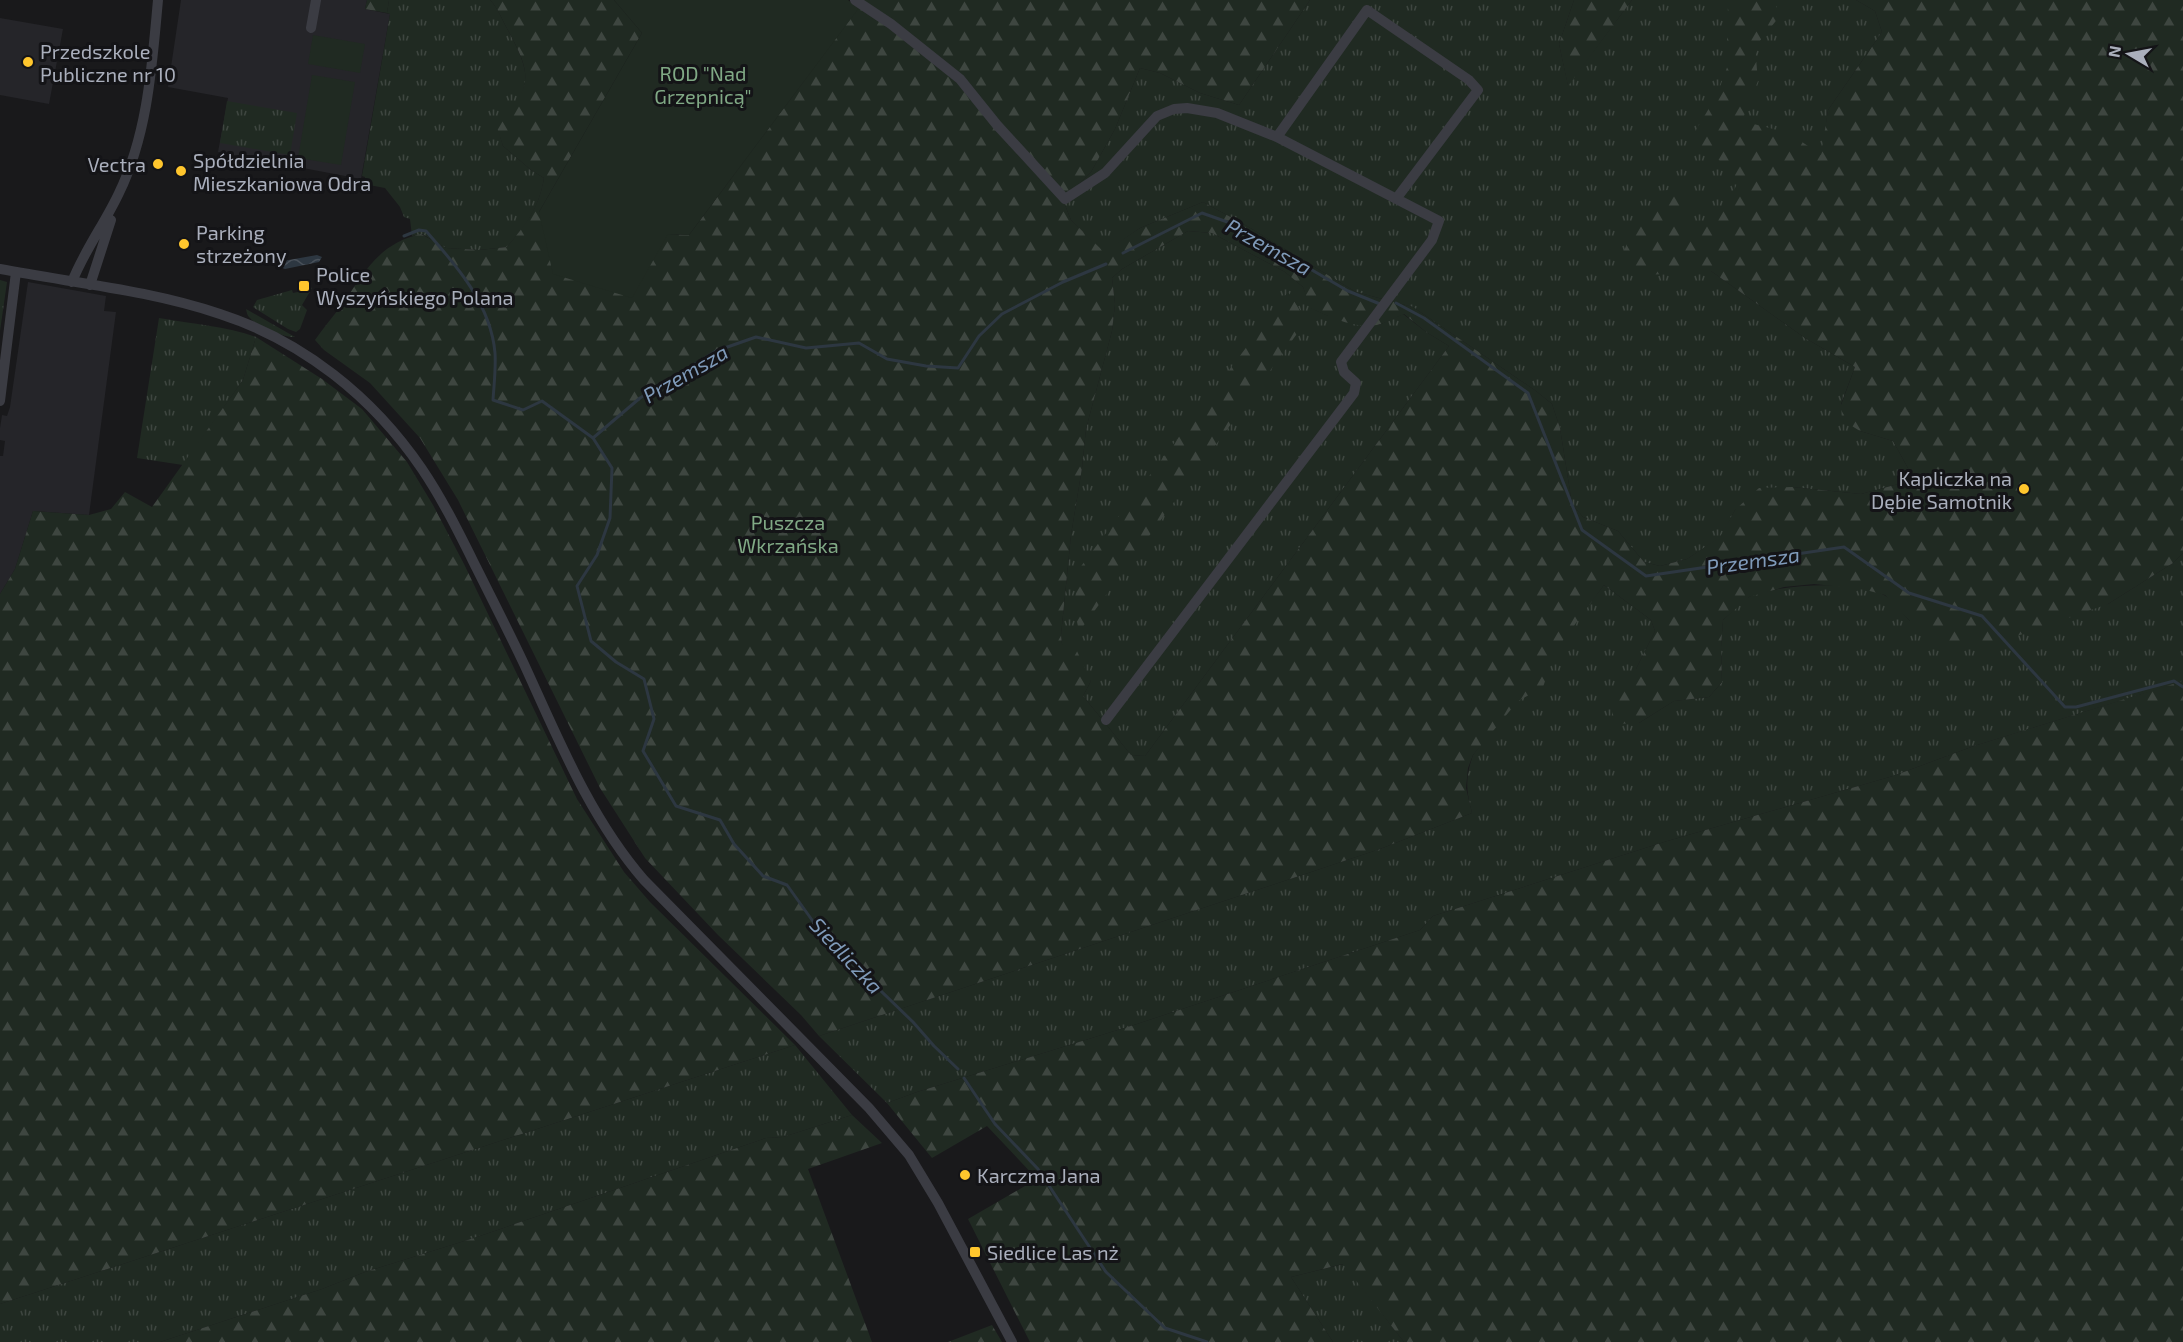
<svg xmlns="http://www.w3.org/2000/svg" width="2183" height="1342" font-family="'Exo 2',sans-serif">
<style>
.built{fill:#252529}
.grass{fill:url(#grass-tufts)}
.forest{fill:url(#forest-firs);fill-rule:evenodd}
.garden{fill:#202a22}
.water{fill:url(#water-waves)}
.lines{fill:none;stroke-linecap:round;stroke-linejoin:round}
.stream{stroke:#2d3741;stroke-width:3}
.minor{stroke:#3b3c43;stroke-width:10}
.poi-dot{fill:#ffc62d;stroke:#141417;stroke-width:2}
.labels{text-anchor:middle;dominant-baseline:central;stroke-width:6;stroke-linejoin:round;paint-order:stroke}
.poi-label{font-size:20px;fill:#aaafbc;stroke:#141417;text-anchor:start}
.park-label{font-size:20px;fill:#80a985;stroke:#141417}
.water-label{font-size:21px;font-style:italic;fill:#7f9ab9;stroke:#141417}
</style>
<defs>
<pattern id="grass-tufts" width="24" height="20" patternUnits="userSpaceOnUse" patternTransform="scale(1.5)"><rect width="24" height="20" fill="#202a22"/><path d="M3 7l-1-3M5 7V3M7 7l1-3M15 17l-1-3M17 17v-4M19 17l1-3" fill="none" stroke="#3e4640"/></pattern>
<pattern id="forest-firs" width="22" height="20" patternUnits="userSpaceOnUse" patternTransform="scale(1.5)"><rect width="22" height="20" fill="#202a22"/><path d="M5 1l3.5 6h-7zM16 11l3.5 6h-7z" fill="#3e4640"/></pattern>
<pattern id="water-waves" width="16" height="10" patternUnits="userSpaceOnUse" patternTransform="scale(1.5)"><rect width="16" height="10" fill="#2d3741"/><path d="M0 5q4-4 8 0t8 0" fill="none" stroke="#49515a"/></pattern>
</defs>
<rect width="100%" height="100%" fill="#19191b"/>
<path class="built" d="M181 0H367L365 9 390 14 361 179 218 152 228 98 168 87Z
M0 18 63 29 49 104 0 95Z
M28 282 106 296 104 311 116 312 89 515 33 511 15 569 0 594V456H3L5 441 0 440V428L2 415 7 416 10 407Z"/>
<path class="grass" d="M389 0H490C498 8 503 22 509 32 533 78 532 87 497 126L503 146 531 170 544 178C539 208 527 224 507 247L479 250 446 248 422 234 412 236 410 219 404 217 400 207 385 188 364 184 365 177 362 176 390 14 387 13Z
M1310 0H1574L1559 44 1568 85 1632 0H1856L1875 11 1882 32 1828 110 1822 156 1711 271 1805 338 1855 367 1841 404 1860 431 1893 441 1909 470 1902 483 1861 494 1792 487 1735 510 1721 537 1687 559 1660 566 1644 562 1618 531 1583 517 1572 504 1560 428 1552 404 1536 391 1413 307 1356 292 1247 226 1203 202 1140 228 1104 253 1071 220 1063 200 1091 172 1115 129 1140 68 1160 73 1200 93 1239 105Z
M227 101 297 113 290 155 220 143Z
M1188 231 1212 233 1285 272 1303 287 1311 308 1326 315 1379 325 1403 314 1426 332 1449 346 1145 756 1131 755 1083 696 1091 681 1062 644 1061 635 1071 535 1082 468 1086 429 1112 331 1115 304 1112 278 1122 269Z
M0 280 7 282 0 331Z
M310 287 312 288 302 305 307 310 300 329 296 332 288 329 253 307 257 300 292 290 293 293 298 292 299 289Z
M246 309 295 337C285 338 256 326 250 318 247 315 247 313 246 309Z
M159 318C192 324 226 326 256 337L243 380 183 465 137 458Z
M2183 553V681L2175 684 1974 746 1893 776 1664 842 1433 916 1420 930 1137 1024 917 1092 887 1103 819 1036 1380 849 1472 813C1466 790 1465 778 1473 755L1604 585 1651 620 1655 631 1636 669 1639 723 1674 701 1709 697 1722 682 1721 647 1723 620C1732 613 1741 600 1751 596 1782 584 1854 580 1884 595 1893 600 1902 613 1910 621L2108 604 2173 563Z
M795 1045 852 1115 783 1137 766 1138 474 1238 365 1272 322 1289 160 1342H0V1304Z
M1344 1264 1404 1342H1333L1291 1277Z"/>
<path class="forest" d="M367 0H389L387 13 365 9Z
M490 0H614L642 33 539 212 668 234 689 235 863 2 860 0H1310L1239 105 1200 93 1160 73 1140 68 1115 129 1091 172 1063 200 1071 220 1104 252 1140 228 1203 202 1247 226 1356 292 1413 307 1536 391 1552 404 1560 428 1572 504 1583 517 1618 531 1644 562 1660 566 1687 559 1720 537 1735 510 1759 488 1792 487 1861 494 1902 483 1909 470 1893 441 1860 431 1842 420 1841 405 1855 367 1805 338 1711 271 1688 267 1672 274 1633 275 1618 267 1626 246 1661 191 1668 190 1693 196 1695 204 1680 222 1688 229C1712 223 1729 202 1739 180L1723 163 1699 147 1696 130 1717 95 1729 62 1727 43 1728 3 1730 0H1761L1775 2 1779 17 1755 47 1758 81 1742 121 1789 133 1821 155 1828 110 1882 32 1875 11 1856 0H2183V553L2173 563 2108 604 2000 642 1973 644 1949 642 1910 621 1885 595 1862 589 1814 584 1784 587 1749 597 1723 620 1721 647 1722 682 1709 697 1674 701 1639 723 1616 724 1611 708 1636 669 1655 631 1651 620 1604 585 1556 650 1543 687 1518 701 1473 755 1468 768 1466 788 1472 813 1380 849 819 1036 801 1015 718 935 645 858 600 788 458 500 420 438 370 383 324 350 315 340C322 330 330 320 338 310 363 276 376 244 421 234L446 248 479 250 507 247C526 224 539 208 544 178L531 170 503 146 496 125C532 87 533 77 509 32 503 22 498 8 490 0ZM1188 231 1212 233 1285 272 1303 287 1310 308C1330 317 1359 331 1381 324 1389 322 1396 317 1404 314L1426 332 1449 346 1145 756 1131 755 1083 696 1091 681 1076 649 1062 644 1061 635 1071 535 1082 468 1086 429 1112 331 1115 304 1112 278 1122 269Z
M1574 0H1632L1568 86 1559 44Z
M1288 292 1307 320 1079 632 1074 606 1079 569Z
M256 337 322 379 362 409 407 462 433 505 464 564 577 799 624 872 650 902 795 1045 0 1304V594L15 569 33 511 89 515 111 509 125 492 152 507 243 380Z
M2183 681V1342H1404L1343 1264 1291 1277 1333 1342H1030L968 1219 1037 1179 987 1126 932 1158 887 1103 917 1092 1137 1024 1420 930 1433 916 1664 842 1893 776 1974 746Z
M852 1115 882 1143 808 1169 872 1342H160L322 1289 365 1272 474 1238 766 1138 783 1137Z
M992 1325 1002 1342H948Z"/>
<path class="garden" d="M614 0H848L859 8 689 235 668 234 632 298 553 274 539 212 642 33Z
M313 35 365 44 360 73 308 64Z
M312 75 355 82 341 165 298 158Z"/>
<path class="water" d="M317 255 322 257 319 262 285 269 280 267 283 261Z"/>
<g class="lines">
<path class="stream" d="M404 236 419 230 426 231C457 266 491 305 495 353 496 368 494 385 493 400L523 410 542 401 593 438 612 468 610 518 597 555 577 586 591 641 616 662 644 679 654 719 643 751 676 806 720 820 734 844 763 876 787 885 822 934 913 1022 934 1046 958 1069
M1123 253 1202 213 1233 224 1348 291 1380 304
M1396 303 1424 318 1528 393 1582 530 1646 576 1844 547 1909 593 1982 616 2065 707H2076L2174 681 2183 687
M593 438 640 398 716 351 756 337 806 348 859 343 887 359 926 366 958 368 979 336 1002 314 1063 282 1106 264
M964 1078 995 1124 1038 1169 1106 1272 1165 1328 1207 1342"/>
<path class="minor" d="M855 0 891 24 960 79 997 125 1065 199 1105 173 1157 116 1174 109 1187 108 1217 113 1277 137 1439 221 1432 240 1341 362 1344 372 1356 383 1354 393 1106 720
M311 28 316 0
M1277 137 1367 10 1469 80 1478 90 1396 199
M0 269C73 283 149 290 220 314 303 341 373 397 422 469 443 500 460 535 477 569 493 601 509 632 524 664 558 738 590 818 644 880L869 1108 909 1155 938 1203 1012 1342
M72 282C84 251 105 223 119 193 148 133 152 65 158 0
M90 285 111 220
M0 401 16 272"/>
</g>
<g class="poi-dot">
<circle cx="28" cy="62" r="6"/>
<circle cx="158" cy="164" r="6"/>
<circle cx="181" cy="171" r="6"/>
<circle cx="184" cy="244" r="6"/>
<rect x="298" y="280" width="12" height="12" rx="3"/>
<circle cx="2024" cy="489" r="6"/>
<circle cx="965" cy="1175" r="6"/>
<rect x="969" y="1246" width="12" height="12" rx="3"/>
</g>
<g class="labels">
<g class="poi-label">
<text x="40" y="51">Przedszkole<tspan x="40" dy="23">Publiczne nr 10</tspan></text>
<text x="193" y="160">Spółdzielnia<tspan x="193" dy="23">Mieszkaniowa Odra</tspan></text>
<text x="146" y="164" text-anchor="end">Vectra</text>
<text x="196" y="232">Parking<tspan x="196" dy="23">strzeżony</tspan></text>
<text x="316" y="274">Police<tspan x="316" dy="23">Wyszyńskiego Polana</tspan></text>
<text x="2012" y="478" text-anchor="end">Kapliczka na<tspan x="2012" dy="23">Dębie Samotnik</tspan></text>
<text x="977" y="1175">Karczma Jana</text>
<text x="987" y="1252">Siedlice Las nż</text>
</g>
<g class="park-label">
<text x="703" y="73">ROD "Nad<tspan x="703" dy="23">Grzepnicą"</tspan></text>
<text x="788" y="522">Puszcza<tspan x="788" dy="23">Wkrzańska</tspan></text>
</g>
<g class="water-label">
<text transform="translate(1269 246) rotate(29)">Przemsza</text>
<text transform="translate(685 373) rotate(-30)">Przemsza</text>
<text transform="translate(1753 560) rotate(-8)">Przemsza</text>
<text transform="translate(847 955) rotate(47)">Siedliczka</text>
</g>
</g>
<g transform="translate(2129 54) rotate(280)" stroke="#141417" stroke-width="4.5" paint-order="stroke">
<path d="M0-4.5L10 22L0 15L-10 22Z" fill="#aaafbc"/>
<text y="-9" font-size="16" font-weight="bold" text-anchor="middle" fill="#aaafbc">N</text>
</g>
</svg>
